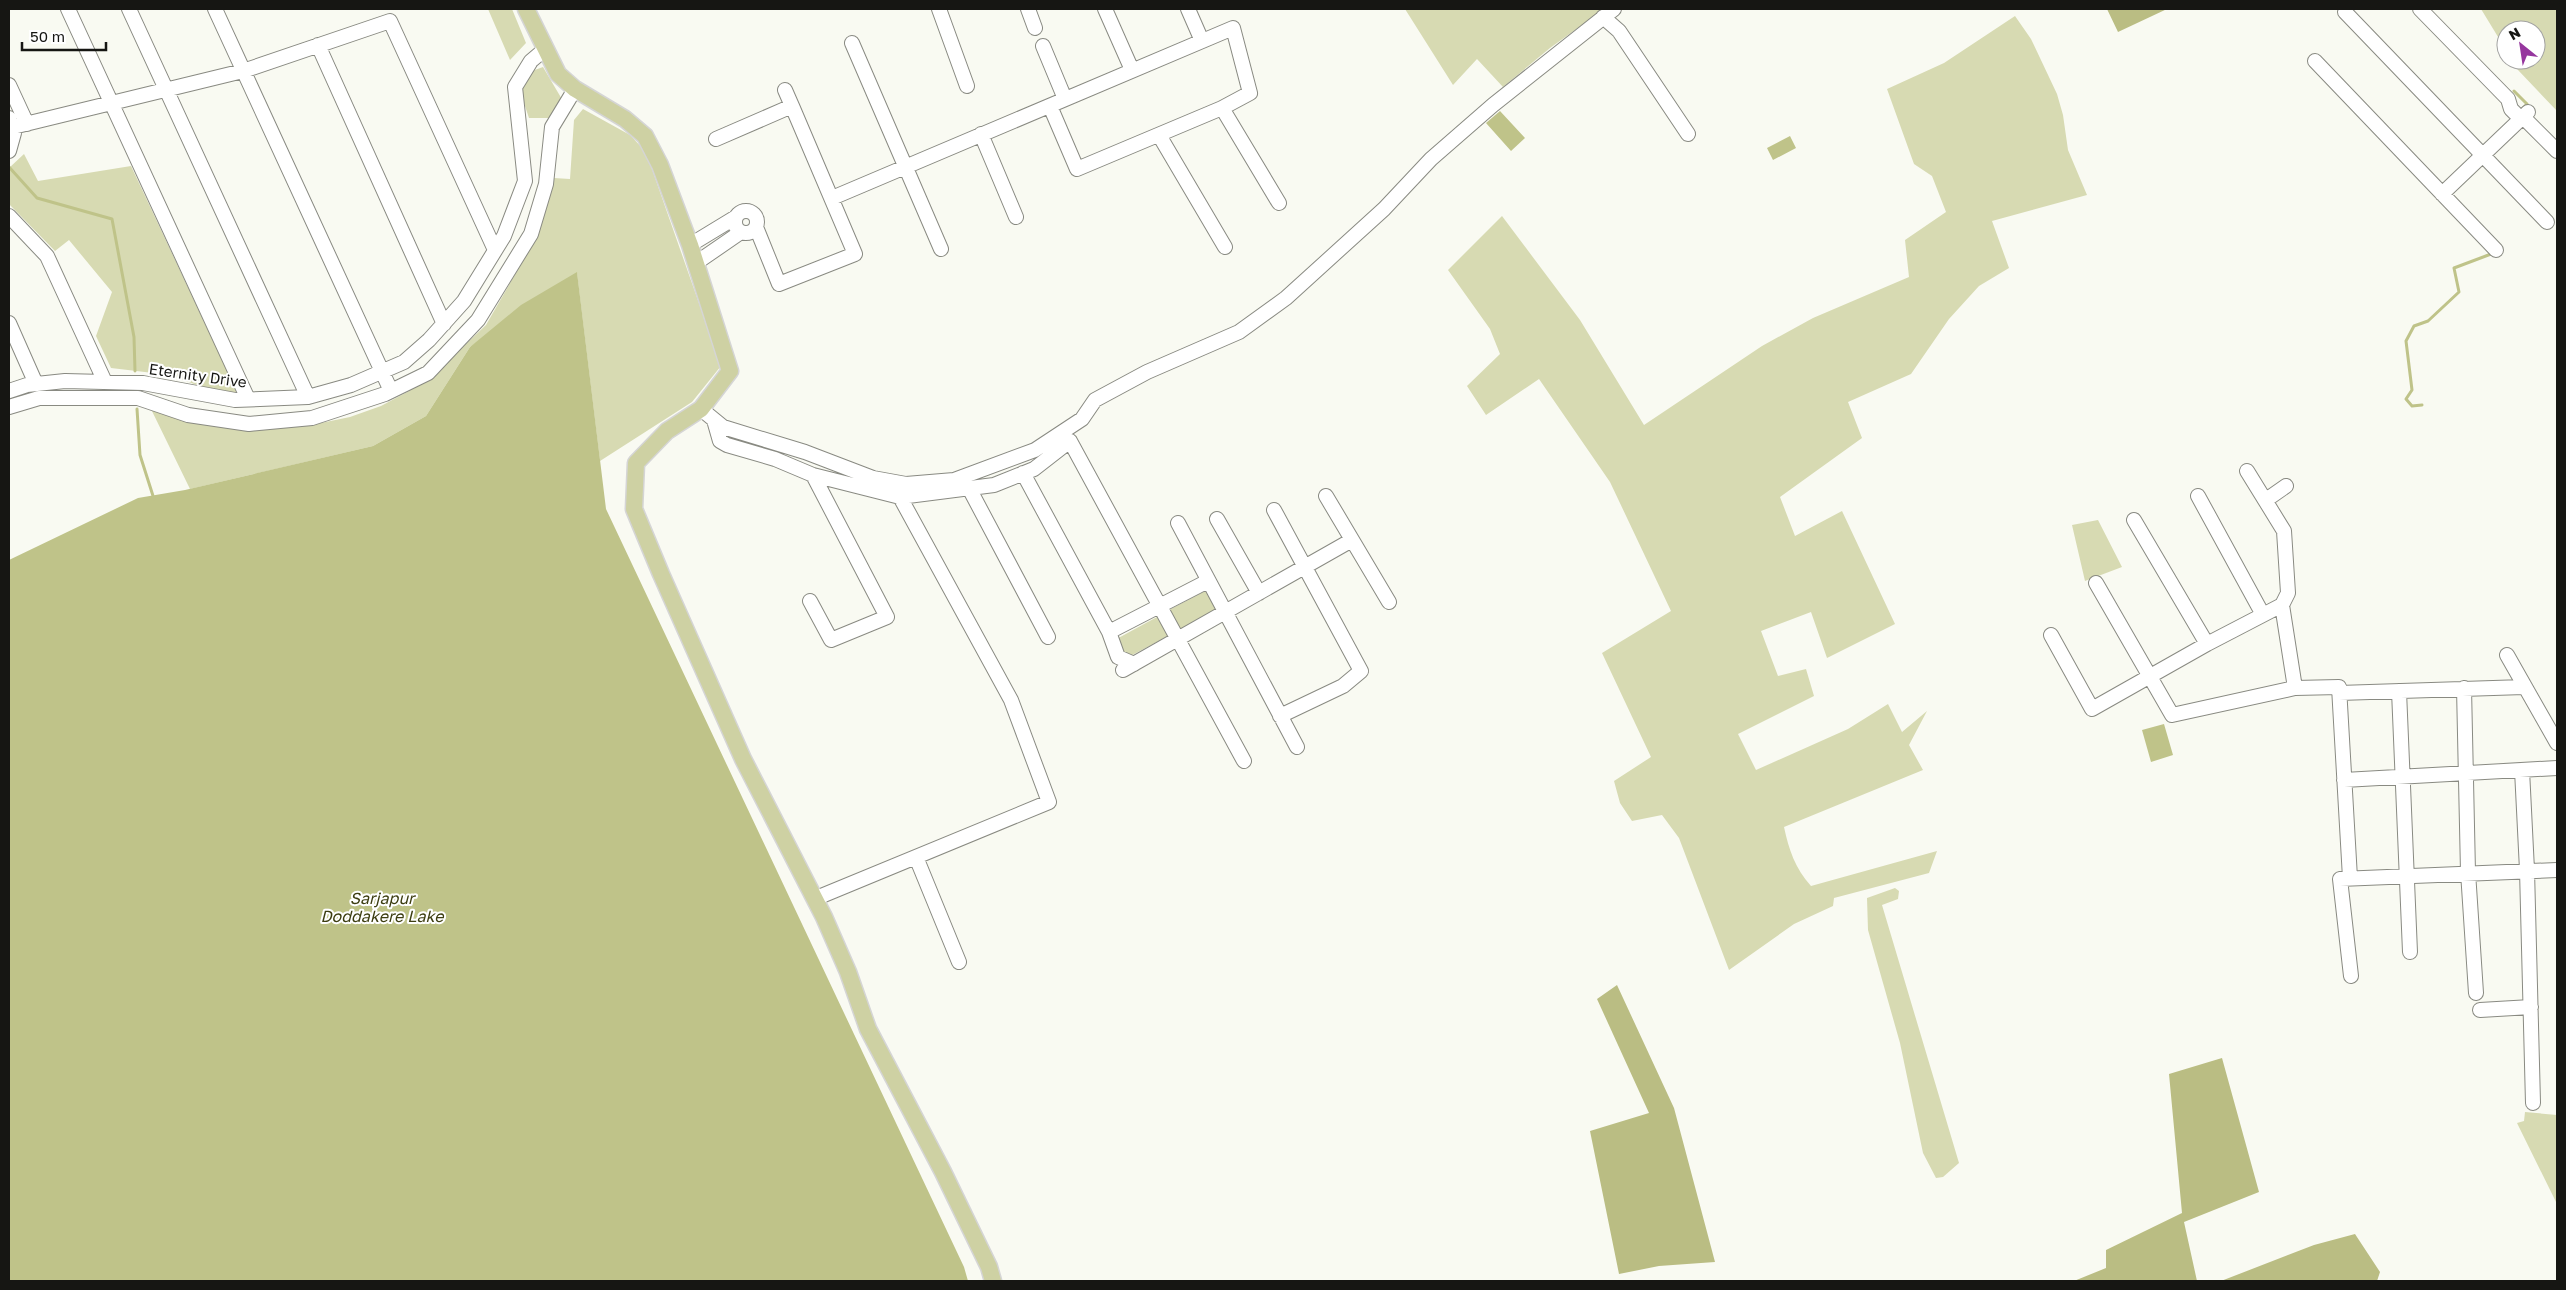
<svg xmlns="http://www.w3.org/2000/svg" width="2566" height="1290" font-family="'Golos Text',sans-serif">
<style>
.green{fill:#d7dab2}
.forest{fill:#babd83}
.water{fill:#bfc389}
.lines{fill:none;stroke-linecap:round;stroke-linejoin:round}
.stream{stroke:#bfc389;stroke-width:3}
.minor-casing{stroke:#898a82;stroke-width:16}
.major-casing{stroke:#d5d5d5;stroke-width:19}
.minor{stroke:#fff;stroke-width:14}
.major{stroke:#ced1a3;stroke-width:16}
.labels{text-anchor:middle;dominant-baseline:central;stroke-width:4;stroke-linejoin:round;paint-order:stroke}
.street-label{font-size:15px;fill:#161613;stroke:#fff}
.water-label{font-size:16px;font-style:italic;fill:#3c3d10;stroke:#fff}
</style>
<rect width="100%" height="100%" fill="#f9faf2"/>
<path class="green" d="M488 9H512L526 43 510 60Z
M1405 9H1604L1550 48 1503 87 1477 59 1453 85Z
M2481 9H2557V111L2518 70 2512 60H2536V30H2506V50Z
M2015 16 2031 39 2057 94 2063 115 2068 150 2087 195 1992 221 2009 268 1979 286 1949 319 1911 374 1848 402 1862 438 1780 497 1795 536 1842 511 1895 624 1827 658 1811 612 1761 631 1778 676 1806 669 1814 696 1738 734 1756 770 1848 729 1888 704 1902 732 1927 711 1909 745 1923 770 1784 827C1789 850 1795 868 1811 886L1937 851 1929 873 1834 898 1833 906 1794 924 1729 970 1679 838 1662 815 1632 821 1620 803 1614 781 1651 757 1602 653 1671 611 1610 482 1539 379 1486 415 1467 386 1500 354 1490 329 1448 270 1502 216 1580 320 1644 425 1762 346 1813 318 1909 277 1905 240 1946 212 1932 176 1914 164 1887 89 1944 63Z
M543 67 563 101 550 118H529L520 91 532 71Z
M583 109 630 135 646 152 721 366 692 402 600 461 577 273 470 347 426 416 373 446 190 489 150 407 280 428 316 424 350 417 381 406 409 391 449 360 486 325 533 243 554 178 570 179 574 120Z
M24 154 38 181 131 166 238 394 202 387 170 375 111 368 96 336 112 292 69 240 55 251 9 204V168Z
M2098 520 2122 567 2085 581 2072 525Z
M1207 590 1218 611 1178 632 1167 611Z
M1157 617 1168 636 1121 661 1111 642Z
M1895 888 1899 891 1898 899 1882 905 1959 1163 1943 1177 1936 1178 1923 1153 1900 1043 1868 930 1867 898Z
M2525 1112 2557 1115V1204L2517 1123 2524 1121Z"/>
<path class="forest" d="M2107 9H2167L2118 32Z
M1617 985 1674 1108 1715 1262 1659 1266 1619 1274 1590 1131 1649 1113 1597 999Z
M2222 1058 2259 1192 2184 1222 2197 1281H2074L2106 1268V1250L2182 1213 2169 1074Z
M2355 1234 2380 1272 2377 1281H2221L2314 1245Z"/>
<path class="water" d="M1500 111 1525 138 1511 151 1486 123Z
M1790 136 1796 148 1773 160 1767 148Z
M577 272 606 509 964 1267 968 1281H9V560L138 498 185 490 373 446 426 416 470 347 521 305Z
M2164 724 2173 755 2151 762 2142 730Z"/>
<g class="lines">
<path class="stream" d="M2514 91 2527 104 2523 108
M9 167 37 198 112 219 134 337 135 371
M2422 405 2412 406 2406 399 2412 390 2406 341 2414 326 2428 321 2459 292 2454 268 2491 254 2490 252
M137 409 140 455 154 499"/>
<defs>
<path id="minor" d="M68 9 248 399
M129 9 308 397
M215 9 391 391
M939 9 967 86
M1028 9 1035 28
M1105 9 1132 70
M1188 9 1202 41
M2420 9 2508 99 2511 109 2521 119
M2345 12 2547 222
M1603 17 1619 31 1688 134
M852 43 941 249
M318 45 444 324
M1043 46 1065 99
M2315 61 2496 250
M9 85 27 124
M785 90 792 106
M1222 108 1279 203
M2523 117 2557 151
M9 118 14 133 9 151
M13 127 243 71 390 21 495 250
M981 134 1016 217
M1159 135 1225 247
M716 139 792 106 855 254 779 284 756 227
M2442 194 2528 112
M832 198 1233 28 1250 93 1222 108 1077 169 1050 106
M735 222a11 11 0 1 1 22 0a11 11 0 1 1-22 0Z
M9 216 47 256 105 382
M690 245 736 217
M696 263 741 232
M9 323 36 384
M9 391 27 385 65 381 143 383 235 400 308 397 351 385 404 362 429 340 464 301 504 236 525 181 515 87 531 61 544 50
M9 407 39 398H138L188 415 249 424 312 418 385 394 428 373 478 320 531 234 546 184 552 127 575 89
M701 409 723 427 805 452 873 478 906 484 954 480 1035 450 1082 419 1095 400 1147 372 1239 332 1286 298 1384 209 1431 159 1493 105 1614 9
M714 420 720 441 727 445 775 459 813 475 900 497 1011 700 1049 802 814 899
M2247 471 2284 531 2288 593 2282 605 2295 688
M1023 473 1109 632 1118 657 1134 664
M969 488 1048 637
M1326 496 1389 602
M2198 496 2262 613
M900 497 994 485 1034 469 1070 441 1244 761
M2266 500 2286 486
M1274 510 1361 671 1343 686 1280 716
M1217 519 1259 593
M2134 520 2207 644
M1178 523 1297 747
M2096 583 2172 715 2295 688 2339 687 2350 878
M810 601 831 640 887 617 813 475
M1109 632 1208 581
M2051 635 2092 709 2207 644 2282 605
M2507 655 2557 743
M1123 670 1352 540
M2464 688 2468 872 2476 993
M2399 691 2410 952
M2339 693 2524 687
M2522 770 2527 870 2533 1103
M2344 780 2557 768
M916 857 959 962
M2351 976 2340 879 2557 870
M2480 1010 2531 1007"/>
<path id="major" d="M526 9 558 74 575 89 625 119 645 136 660 165 690 245 730 371 701 409 667 431 636 463 634 509 661 574 743 759 824 917 848 972 868 1029 943 1172 989 1267 993 1281"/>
</defs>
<use href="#minor" class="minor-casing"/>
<use href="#major" class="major-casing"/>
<use href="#minor" class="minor"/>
<use href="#major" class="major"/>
</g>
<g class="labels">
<g class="street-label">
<text transform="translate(198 375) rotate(8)">Eternity Drive</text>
</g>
<g class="water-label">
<text x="382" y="898">Sarjapur<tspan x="382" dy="18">Doddakere Lake</tspan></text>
</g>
</g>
<rect width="2566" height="1290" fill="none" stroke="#161613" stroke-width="20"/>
<g transform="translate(2521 45) rotate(330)"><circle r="24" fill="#ffffff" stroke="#a2a2a1"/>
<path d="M0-4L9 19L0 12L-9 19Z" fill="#96369e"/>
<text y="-8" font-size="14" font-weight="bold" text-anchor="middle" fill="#161613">N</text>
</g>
<path d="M22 42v8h84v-8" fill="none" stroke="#161613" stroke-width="2.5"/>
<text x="30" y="42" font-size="15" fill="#161613" stroke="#ffffff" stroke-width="4" paint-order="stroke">50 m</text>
</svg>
